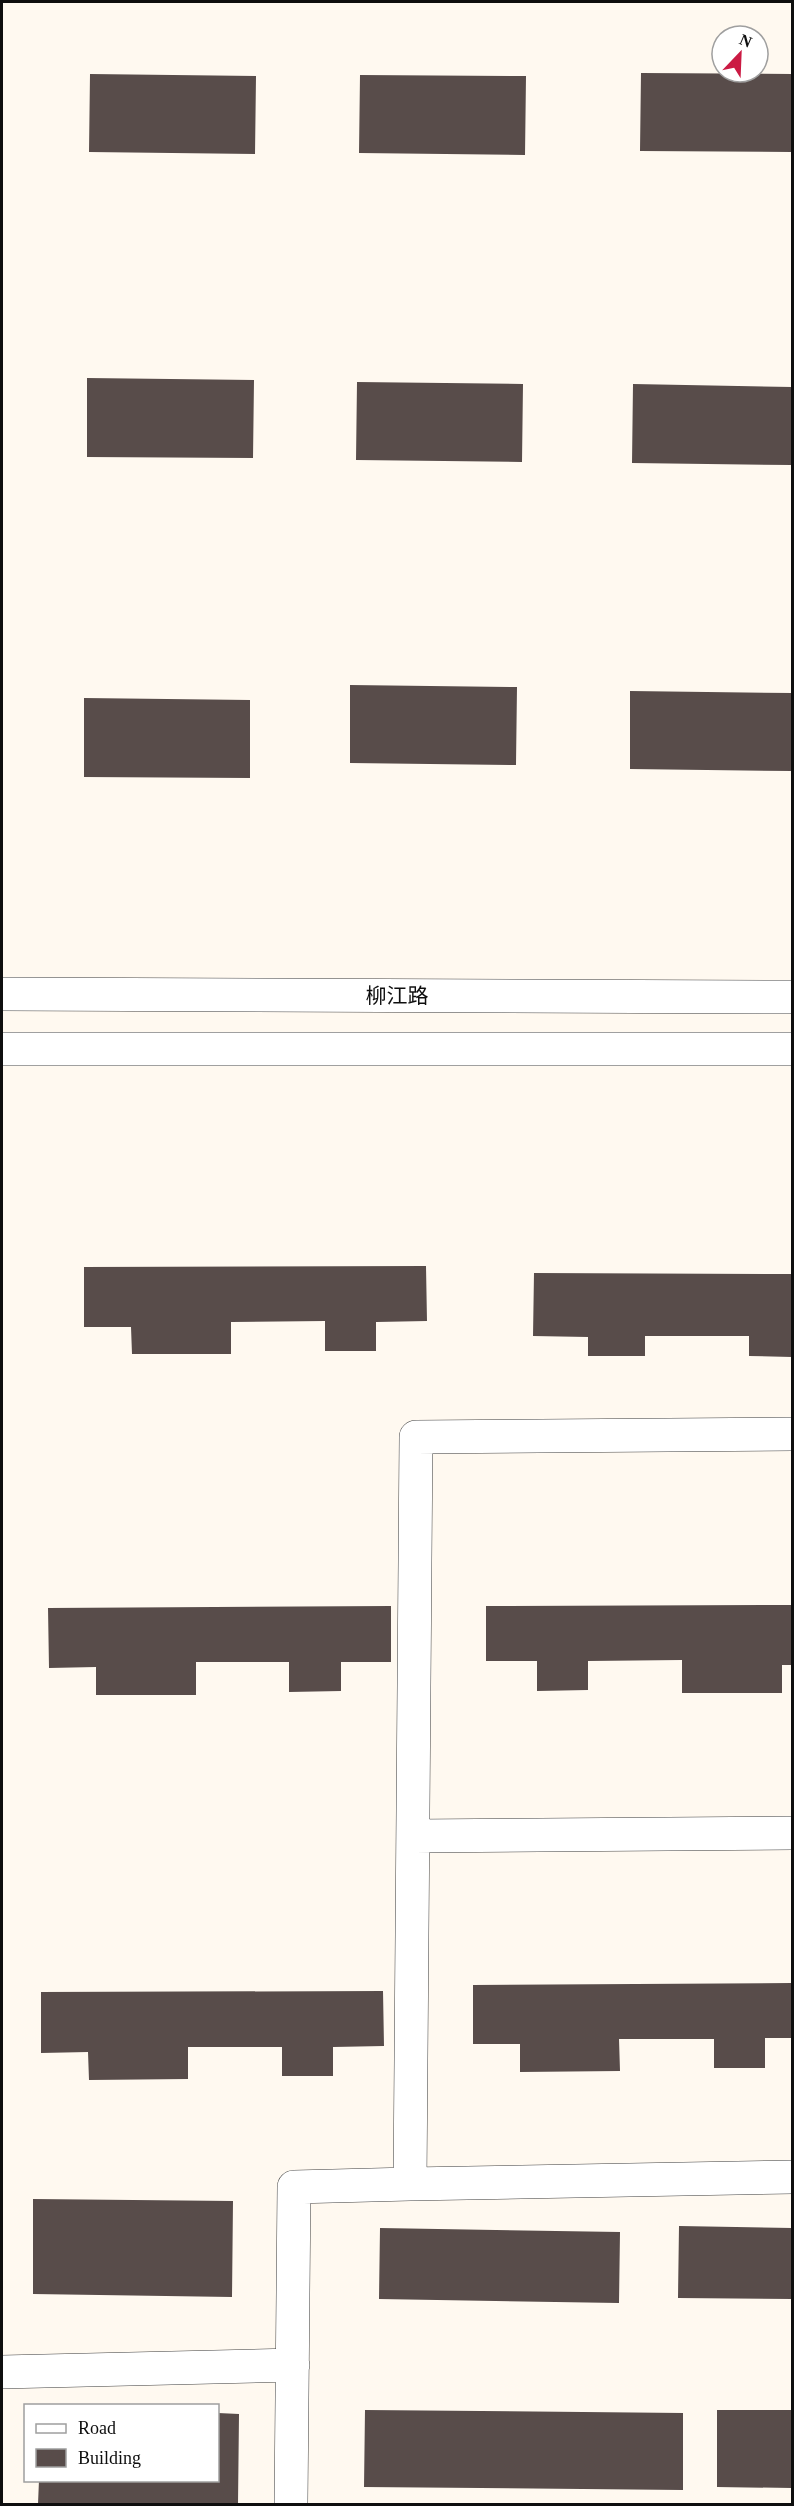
<svg xmlns="http://www.w3.org/2000/svg" width="794" height="2506" font-family="'Times New Roman','Noto Sans SC',serif">
<style>
.building{fill:#584c4a}
.lines{fill:none;stroke-linecap:round;stroke-linejoin:round}
.minor-casing{stroke:#414141;stroke-width:34}
.tertiary-casing{stroke:#414141;stroke-width:34}
.minor{stroke:#fff;stroke-width:33}
.tertiary{stroke:#fff;stroke-width:33}
.labels{text-anchor:middle;dominant-baseline:central;stroke-width:6;stroke-linejoin:round;paint-order:stroke}
.street-label{font-size:21px;fill:#0e0e0e;stroke:#fff}
</style>
<rect width="100%" height="100%" fill="#fff9f0"/>
<path class="building" d="M641 73 792 74V152L640 151Z
M90 74 256 76 255 154 89 152Z
M360 75 526 76 525 155 359 153Z
M87 378 254 380 253 458 87 457Z
M357 382 523 384 522 462 356 460Z
M633 384 792 387V465L632 463Z
M350 685 517 687 516 765 350 763Z
M630 691 792 693V771L630 769Z
M84 698 250 700V778L84 777Z
M426 1266 427 1321 376 1322V1351H325V1321L231 1322V1354H132L131 1327H84V1267Z
M534 1273 792 1274V1357L749 1356V1336H645V1356H588V1337L533 1336Z
M792 1605V1665H782V1693H682V1660L588 1661V1690L537 1691V1661H486V1606Z
M391 1606V1662H341V1691L289 1692V1662H196V1695H96V1667L49 1668 48 1608Z
M792 1983V2038H765V2068H714V2039H619L620 2071 520 2072V2044H473V1985Z
M383 1991 384 2046 333 2047V2076H282V2047H188V2079L89 2080 88 2052 41 2053V1992Z
M33 2199 233 2201 232 2297 33 2294Z
M679 2226 792 2228V2299L678 2298Z
M380 2228 620 2232 619 2303 379 2299Z
M365 2410 683 2413V2490L364 2487Z
M717 2410H792V2488L717 2487Z
M218 2413 239 2414 238 2504H38L39 2480H218Z"/>
<g class="lines">
<defs>
<path id="minor" d="M792 1434 416 1437 410 2184 792 2177
M414 1836 792 1833
M2 2372 293 2365
M291 2504 294 2187 410 2184"/>
<path id="tertiary" d="M2 994 792 997
M2 1049H792"/>
</defs>
<use href="#minor" class="minor-casing"/>
<use href="#tertiary" class="tertiary-casing"/>
<use href="#minor" class="minor"/>
<use href="#tertiary" class="tertiary"/>
</g>
<g class="labels">
<g class="street-label">
<text x="397" y="996">柳江路</text>
</g>
</g>
<rect width="794" height="2506" fill="none" stroke="#0e0e0e" stroke-width="6"/>
<rect x="24" y="2404" width="195" height="78" fill="#ffffff" stroke="#9f9f9f" stroke-width="1.5"/>
<rect x="36" y="2424" width="30" height="9" fill="#ffffff" stroke="#9f9f9f" stroke-width="1.5"/>
<text x="78" y="2434" font-size="18" fill="#0e0e0e">Road</text>
<rect x="36" y="2449" width="30" height="18" fill="#584c4a" stroke="#9f9f9f" stroke-width="1.5"/>
<text x="78" y="2464" font-size="18" fill="#0e0e0e">Building</text>
<g transform="translate(740 54) rotate(23)"><circle r="28" fill="#ffffff" stroke="#9f9f9f" stroke-width="1.5"/>
<path d="M0-4.5L10 22L0 15L-10 22Z" fill="#cb1a43"/>
<text y="-9" font-size="16" font-weight="bold" text-anchor="middle" fill="#0e0e0e">N</text>
</g>
</svg>
